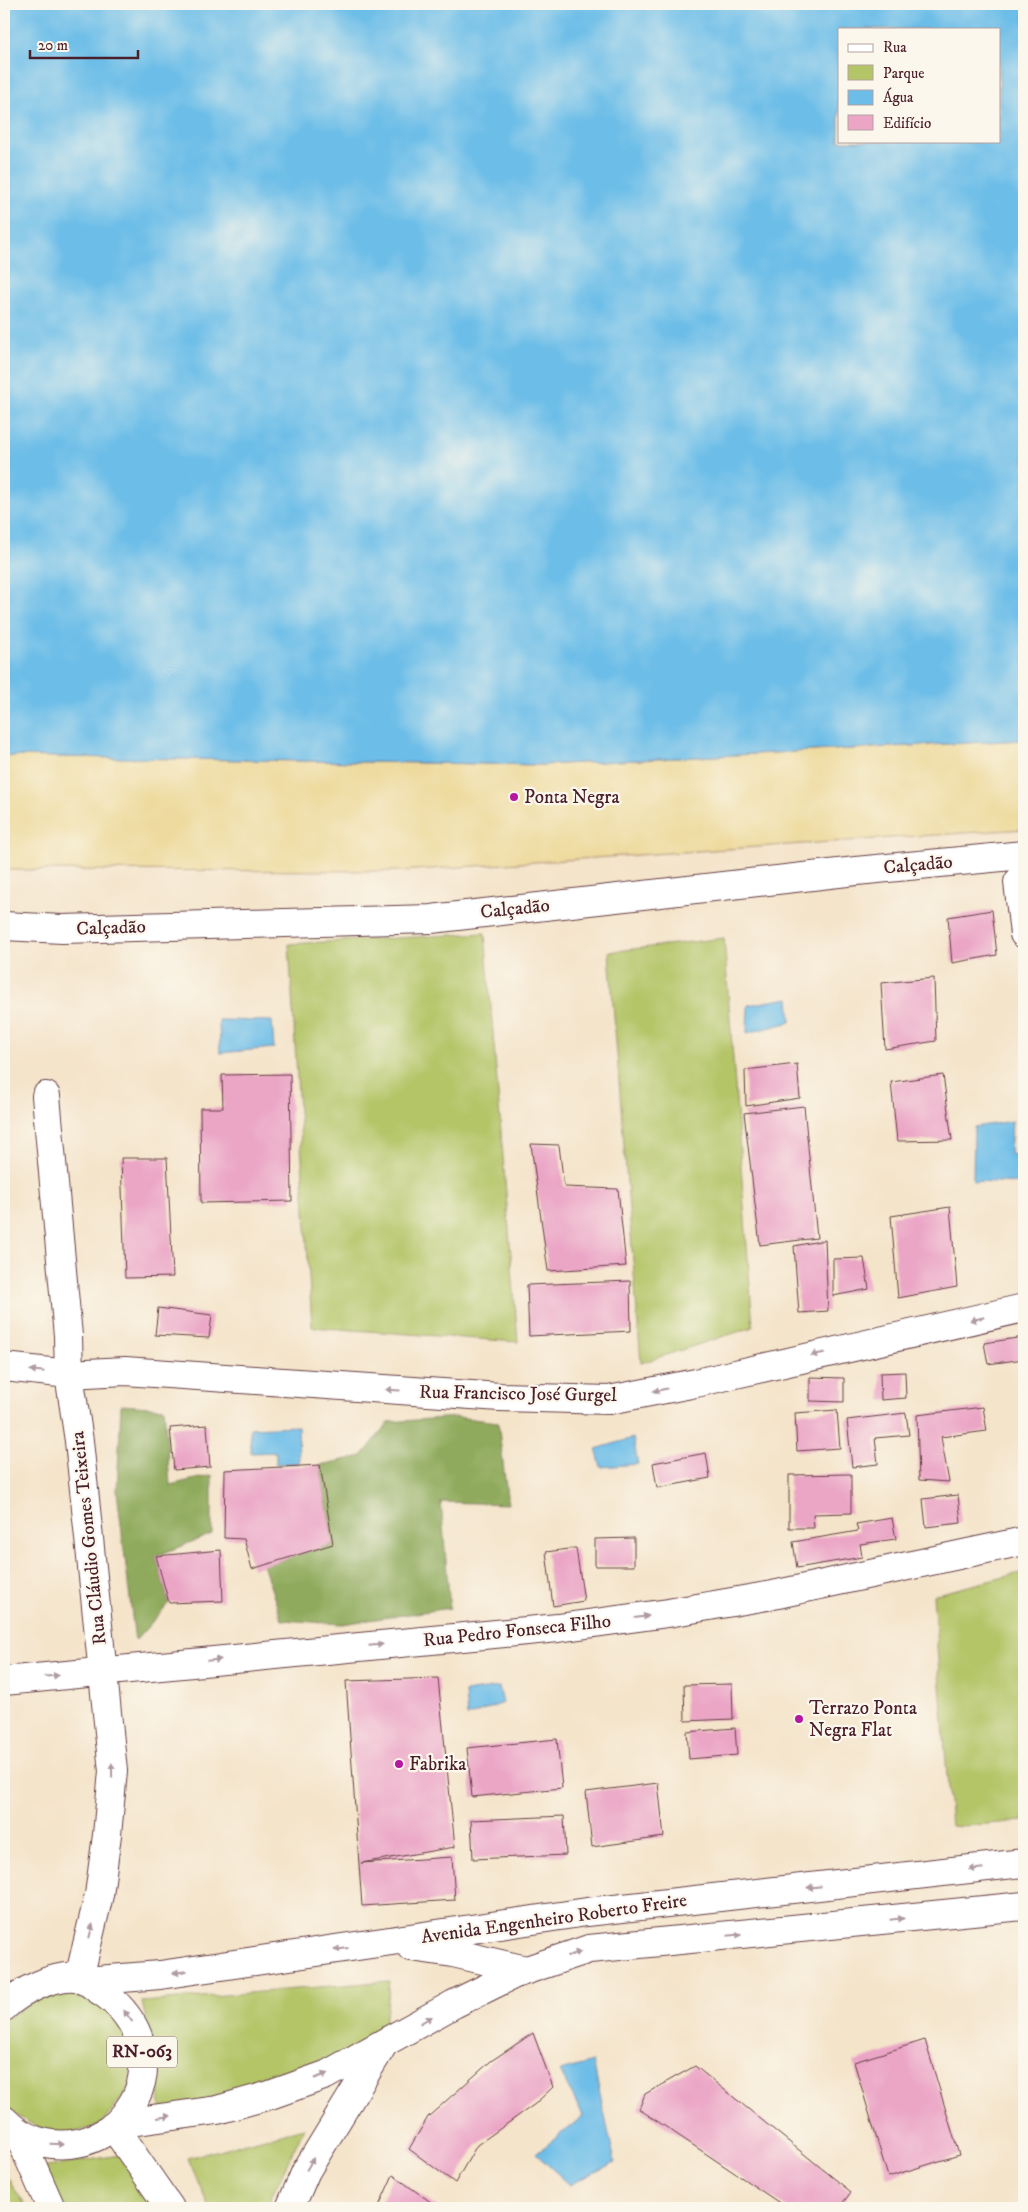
<svg xmlns="http://www.w3.org/2000/svg" width="1028" height="2212" font-family="'IM FELL DW Pica',serif">
<style>
.green{fill:#b4c568;stroke:#7f724a}
.forest{fill:#8faa5c;stroke:#6c6444}
.sand{fill:#eeda9e;stroke:#9c7c64}
.water{fill:#6cbde8;stroke:#5b6e8a;fill-rule:evenodd}
.building{fill:#eba6c6}
.lines{fill:none;stroke-linecap:round;stroke-linejoin:round}
.minor-casing{stroke:#643d43;stroke-width:30}
.major-casing{stroke:#643d43;stroke-width:30}
.minor{stroke:#fff;stroke-width:28}
.major{stroke:#fff;stroke-width:28}
.oneway{fill:#ae9aa0}
.poi-dot{fill:#b5179e;stroke:#fbf7ec;stroke-width:2}
.labels{text-anchor:middle;dominant-baseline:central;stroke-width:4.5;stroke-linejoin:round;paint-order:stroke}
.shield{fill:#fbf7ec;stroke:#7f6065;stroke-width:1}
.shield-label{font-size:18px;font-weight:bold;fill:#4a1f2b}
.poi-label{font-size:19px;fill:#4a1f2b;stroke:#fbf7ec;text-anchor:start}
.street-label{font-size:19px;fill:#4a1f2b;stroke:#fbf7ec}
</style>
<rect width="100%" height="100%" fill="#fbf7ec"/>
<filter id="ink" filterUnits="userSpaceOnUse"><feTurbulence type="fractalNoise" baseFrequency=".02" numOctaves="2"/><feDisplacementMap in="SourceGraphic" scale="10" xChannelSelector="R" yChannelSelector="G"/><feConvolveMatrix kernelMatrix="1 2 1 2 8 2 1 2 1" color-interpolation-filters="sRGB"/></filter>
<filter id="wash" filterUnits="userSpaceOnUse"><feTurbulence type="fractalNoise" baseFrequency=".0096" numOctaves="4" result="noise"/><feDisplacementMap in="SourceGraphic" scale="20" xChannelSelector="R" yChannelSelector="G"/><feGaussianBlur stdDeviation="1.12" result="paint"/><feColorMatrix in="noise" values="0 0 0 0 0 0 0 0 0 0 0 0 0 0 0 0 0 1.4 0 .05"/><feComposite in="paint" operator="in"/></filter>
<g filter="url(#wash)">
<rect width="100%" height="100%" fill="#f4e4ca"/>
<path class="green" d="M485 933 518 1342 312 1327 289 944Z
M724 938 753 1327 641 1363 609 952Z
M1024 1572V1821L951 1827 933 1595Z
M390 1981 384 2034 266 2088 161 2111 155 2061 142 2002Z
M52 1990 76 1991 99 2000 130 2037 131 2086 101 2125 56 2137 4 2109V2019Z
M304 2128 266 2208H209L188 2158Z
M125 2154 156 2208H59L42 2168Z
M4 2172 27 2208H4Z"/>
<path class="forest" d="M121 1405 164 1408 170 1485 212 1475V1534L156 1556 169 1603 135 1641 117 1491Z
M456 1417 498 1422 508 1504 441 1502 450 1608 342 1624 282 1620 263 1565 333 1544 320 1465 362 1456 389 1422Z"/>
<path class="sand" d="M1024 740V829L401 871 4 870V756L542 765Z"/>
<path class="water" d="M4 4H1024V740L542 765 4 756ZM839 29H999V141H839Z
M789 998 791 1022 747 1033 748 1005Z
M219 1020 272 1021 274 1048 220 1053Z
M1012 1121 1010 1154 1022 1156 1024 1183 973 1181 974 1127Z
M298 1426 299 1463 276 1464V1452L251 1453 250 1428Z
M633 1438 638 1464 601 1467 596 1449Z
M499 1687 503 1703 467 1717 465 1692Z
M593 2062 615 2162 570 2185 536 2154 583 2116 560 2071Z"/>
<g id="blocks">
<path class="building" d="M992 910 997 955 952 963 948 917Z
M934 978 936 1041 885 1049 881 983Z
M797 1064 800 1098 746 1106 745 1070Z
M290 1074 292 1201 201 1203 200 1108H223L222 1075Z
M943 1075 952 1140 897 1141 891 1082Z
M804 1106 817 1238 760 1245 744 1113Z
M531 1144 559 1145 564 1187 618 1189 626 1266 548 1271Z
M121 1158H167L173 1277 125 1278Z
M950 1207 957 1287 898 1298 891 1216Z
M825 1240 828 1311 799 1313 794 1246Z
M864 1258 869 1289 833 1296V1259Z
M4 1275 7 1300H4Z
M630 1281 631 1331 529 1336 527 1285Z
M158 1308 212 1315 209 1338 155 1335Z
M1024 1337V1359L988 1364 984 1343Z
M905 1372 906 1398 881 1400 880 1373Z
M810 1377 844 1378V1402L810 1401Z
M983 1407 987 1431 941 1437 949 1482 919 1480 917 1415Z
M837 1410 840 1448 797 1451 795 1413Z
M906 1413 909 1435 875 1438 878 1464 852 1467 847 1420Z
M207 1425 210 1467 174 1470 170 1428Z
M706 1453 710 1478 657 1488 653 1463Z
M320 1465 333 1544 252 1569 244 1539 224 1538 225 1470Z
M851 1474V1513L813 1514 814 1528H789V1475Z
M958 1495 961 1523 926 1527 923 1499Z
M892 1518 896 1539 860 1544 862 1557 797 1568 793 1542 858 1531 856 1524Z
M634 1538V1566H595V1539Z
M576 1548 584 1601 553 1606 546 1552Z
M221 1550 223 1601 169 1603 156 1556Z
M438 1678 455 1847 361 1863 452 1857 455 1900 362 1906 346 1681Z
M732 1684 733 1719 685 1721 684 1685Z
M735 1728 737 1755 689 1759 687 1732Z
M557 1739 562 1788 472 1797 467 1748Z
M658 1783 664 1837 592 1847 586 1792Z
M564 1816 566 1855 473 1859 471 1820Z
M533 2033 553 2087 535 2104 477 2145 455 2183 409 2149 428 2117 491 2061Z
M925 2040 959 2155 888 2177 854 2062Z
M695 2066 851 2192 839 2208H787L639 2109 645 2094Z
M393 2175 439 2208H378Z"/>
</g>
</g>
<g filter="url(#ink)">
<use href="#blocks" fill-opacity="0" stroke="#643d43" stroke-width="1"/>
<g class="lines">
<defs>
<path id="minor" d="M1018 882 1024 934
M4 926 62 929 431 919 856 871 1024 855
M46 1096 68 1336 69 1374 79 1441 113 1771 107 1835 99 1895 79 1978
M4 1367 69 1374 125 1371 500 1397 609 1400 696 1383 1024 1308
M4 1681 558 1628 668 1613 773 1595 1024 1541"/>
<path id="major" d="M411 1947 453 1953 526 1970
M85 1981 160 1975 587 1912 1024 1863
M4 2007C19 1992 58 1972 80 1978 88 1981 95 1988 102 1992 144 2021 158 2073 125 2114 114 2129 95 2140 77 2143 50 2148 23 2140 4 2120
M116 2124 217 2110 270 2095 326 2075 454 2004 515 1974 589 1949 1024 1906
M113 2126 170 2208
M17 2131 51 2208
M290 2208 306 2171 383 2045"/>
</defs>
<use href="#minor" class="minor-casing"/>
<use href="#major" class="major-casing"/>
<use href="#minor" class="minor"/>
<use href="#major" class="major"/>
</g>
<defs><path id="oneway-solid" d="M-6-.8H1V-3.2L6.5 0L1 3.2V.8H-6Z" transform="scale(1.25)"/></defs>
<g class="oneway">
<use href="#oneway-solid" transform="translate(977 1319) rotate(167)"/>
<use href="#oneway-solid" transform="translate(818 1354) rotate(168)"/>
<use href="#oneway-solid" transform="translate(37 1371) rotate(-174)"/>
<use href="#oneway-solid" transform="translate(393 1390) rotate(-176)"/>
<use href="#oneway-solid" transform="translate(660 1390) rotate(169)"/>
<use href="#oneway-solid" transform="translate(642 1617) rotate(-8)"/>
<use href="#oneway-solid" transform="translate(376 1645) rotate(-5)"/>
<use href="#oneway-solid" transform="translate(214 1660) rotate(-5)"/>
<use href="#oneway-solid" transform="translate(52 1676) rotate(-6)"/>
<use href="#oneway-solid" transform="translate(112 1770) rotate(-91)"/>
<use href="#oneway-solid" transform="translate(976 1869) rotate(174)"/>
<use href="#oneway-solid" transform="translate(814 1887) rotate(174)"/>
<use href="#oneway-solid" transform="translate(897 1919) rotate(-6)"/>
<use href="#oneway-solid" transform="translate(91 1931) rotate(-76)"/>
<use href="#oneway-solid" transform="translate(735 1935) rotate(-6)"/>
<use href="#oneway-solid" transform="translate(341 1949) rotate(172)"/>
<use href="#oneway-solid" transform="translate(574 1954) rotate(-18)"/>
<use href="#oneway-solid" transform="translate(180 1972) rotate(172)"/>
<use href="#oneway-solid" transform="translate(128 2016) rotate(-126)"/>
<use href="#oneway-solid" transform="translate(426 2020) rotate(-30)"/>
<use href="#oneway-solid" transform="translate(321 2076) rotate(-22)"/>
<use href="#oneway-solid" transform="translate(164 2117) rotate(-8)"/>
<use href="#oneway-solid" transform="translate(57 2144) rotate(2)"/>
<use href="#oneway-solid" transform="translate(310 2164) rotate(-60)"/>
</g>
</g>
<g class="poi-dot">
<circle cx="514" cy="797" r="5"/>
<circle cx="799" cy="1719" r="5"/>
<circle cx="399" cy="1764" r="5"/>
</g>
<g class="labels">
<rect class="shield" x="107" y="2036.5" width="70" height="31" rx="4"/>
<g class="shield-label">
<text x="142" y="2052">RN-063</text>
</g>
<g class="poi-label">
<text x="524" y="797">Ponta Negra</text>
<text x="809" y="1708">Terrazo Ponta<tspan x="809" dy="22">Negra Flat</tspan></text>
<text x="409" y="1764">Fabrika</text>
</g>
<g class="street-label">
<text transform="translate(918 865) rotate(-5)">Calçadão</text>
<text transform="translate(515 909) rotate(-6)">Calçadão</text>
<text transform="translate(111 928) rotate(-2)">Calçadão</text>
<text transform="translate(518 1394) rotate(1)">Rua Francisco José Gurgel</text>
<text transform="translate(89 1538) rotate(-96)">Rua Cláudio Gomes Teixeira</text>
<text transform="translate(517 1631) rotate(-6)">Rua Pedro Fonseca Filho</text>
<text transform="translate(554 1919) rotate(-8)">Avenida Engenheiro Roberto Freire</text>
</g>
</g>
<rect width="1028" height="2212" fill="none" stroke="#fbf7ec" stroke-width="20"/>
<rect x="838" y="28" width="162" height="115" fill="#fbf7ec" stroke="#b4a19f"/>
<rect x="848" y="44" width="25" height="8" fill="#ffffff" stroke="#b4a19f"/>
<text x="883" y="52" font-size="15" fill="#4a1f2b">Rua</text>
<rect x="848" y="65" width="25" height="15" fill="#b4c568" stroke="#b4a19f"/>
<text x="883" y="78" font-size="15" fill="#4a1f2b">Parque</text>
<rect x="848" y="90" width="25" height="15" fill="#6cbde8" stroke="#b4a19f"/>
<text x="883" y="102" font-size="15" fill="#4a1f2b">Água</text>
<rect x="848" y="115" width="25" height="15" fill="#eba6c6" stroke="#b4a19f"/>
<text x="883" y="128" font-size="15" fill="#4a1f2b">Edifício</text>
<path d="M30 50v8h108v-8" fill="none" stroke="#4a1f2b" stroke-width="2.5"/>
<text x="38" y="50" font-size="15" fill="#4a1f2b" stroke="#fbf7ec" stroke-width="4" paint-order="stroke">20 m</text>
</svg>
